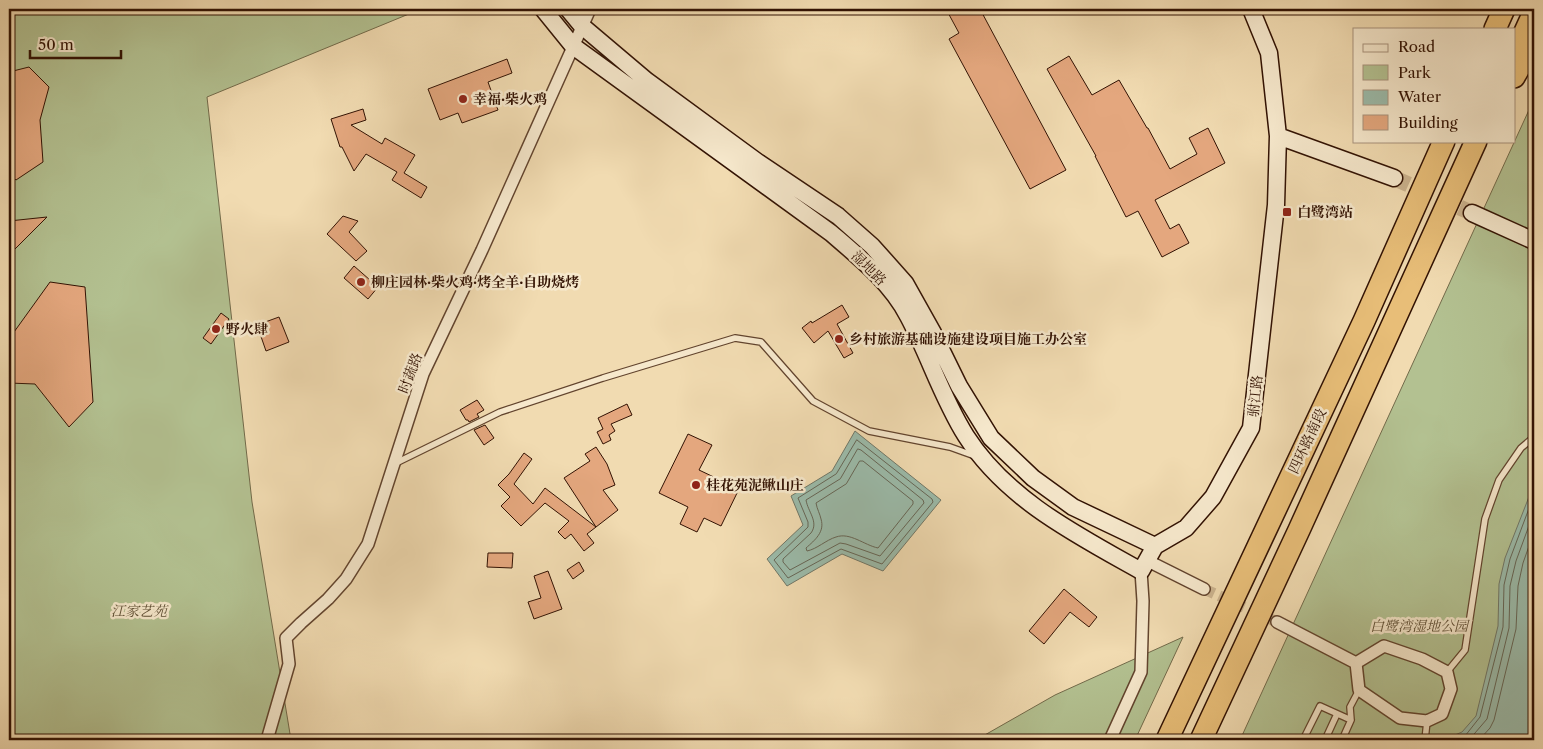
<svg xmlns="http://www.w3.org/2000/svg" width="1543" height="749" font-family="'Libre Caslon Text','Noto Serif SC',serif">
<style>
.green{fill:#b3c191;stroke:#726a4a}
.water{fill:#9bbbaa;stroke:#717767}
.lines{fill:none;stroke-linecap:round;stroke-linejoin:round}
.shore{stroke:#666656;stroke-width:1}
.building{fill:#e4a77e;stroke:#321203}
.street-tunnel{stroke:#cbb38e;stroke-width:11;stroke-dasharray:11 5.5;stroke-linecap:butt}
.secondary-tunnel{stroke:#cbb38e;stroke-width:16;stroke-dasharray:16 8;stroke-linecap:butt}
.lane-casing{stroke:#62442e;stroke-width:8}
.street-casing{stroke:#62442e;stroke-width:14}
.secondary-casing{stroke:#321203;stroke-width:19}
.highway-casing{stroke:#321203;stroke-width:24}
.lane{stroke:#f6e8cc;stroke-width:5.5}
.street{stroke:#f6e8cc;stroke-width:11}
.secondary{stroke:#f6e8cc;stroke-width:16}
.highway{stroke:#e8be78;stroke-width:21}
.poi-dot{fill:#8f2418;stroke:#f6e8cc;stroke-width:2}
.labels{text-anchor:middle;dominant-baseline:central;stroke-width:5;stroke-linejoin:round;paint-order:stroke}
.poi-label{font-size:14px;font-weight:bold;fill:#321203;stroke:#f6e8cc;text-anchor:start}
.street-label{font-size:14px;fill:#321203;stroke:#f6e8cc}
.park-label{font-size:14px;font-style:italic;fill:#5f4f35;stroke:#f6e8cc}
</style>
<rect width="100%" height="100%" fill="#f1dbb1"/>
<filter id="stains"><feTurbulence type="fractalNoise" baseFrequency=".004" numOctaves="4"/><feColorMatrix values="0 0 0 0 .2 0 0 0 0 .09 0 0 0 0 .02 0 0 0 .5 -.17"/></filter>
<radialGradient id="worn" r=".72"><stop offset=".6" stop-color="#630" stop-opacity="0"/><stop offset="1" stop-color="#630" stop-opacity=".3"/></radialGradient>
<path class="green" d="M9 9H421L207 97 252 502 291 740H9Z
M1534 99V740H1240Z
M1183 637 1135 740H976L1055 695Z"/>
<path class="water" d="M855 431 941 500 883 571 842 554 787 586 767 559 803 525 791 496 832 471Z
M1534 484V740H1443L1462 732 1476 716 1498 626 1499 584 1505 558Z"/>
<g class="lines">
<path class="shore" d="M857 440 932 499 933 502 882 564 841 549 788 578 774 560 808 527V522L798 498 836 474Z
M858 449 861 450 923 500 924 503 880 556 846 544 840 543 790 570 783 562V559L811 533C819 522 808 512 806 500L840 479Z
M860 461H863L913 501V504L878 548C864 545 850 532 836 537 826 540 817 549 807 551L806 548C815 540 825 532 821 519 820 514 817 509 816 503L846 484Z
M1456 740 1465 736 1480 717 1503 627 1504 585 1510 559 1534 495
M1469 740 1487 719 1509 628 1510 586 1516 561 1534 512
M1479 740 1490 728 1494 720 1516 629 1518 586 1523 563 1534 532"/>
</g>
<path class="building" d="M946 9H980L1066 170 1030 189 949 39 959 33Z
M1069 56 1092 95 1119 80 1147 128H1148L1170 169 1197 154 1189 138 1208 128 1225 163 1155 200 1170 229 1179 224 1189 243 1162 257 1138 211 1126 217 1095 156H1096L1047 69Z
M507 59 512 73 488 82 498 110 462 123 458 113 440 120 428 89Z
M29 67 49 87 40 120 43 162 16 180 9 174V72Z
M363 109 366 120 351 125 382 144 385 138 415 155 404 173 427 187 421 198 392 180 397 172 366 154 354 171 342 147H340L331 119Z
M343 216 358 221 349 232 367 251 356 261 327 234Z
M47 217 9 255V221Z
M354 266 378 287 368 299 344 278Z
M50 282 85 287 93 402 69 427 35 384 9 383V339Z
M842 305 849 317 837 324 853 353 844 358 828 331 814 343 802 328 811 321 812 323Z
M221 313 229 319 211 344 203 338Z
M279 317 289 342 266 351 257 325Z
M477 400 484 410 477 414 479 417 469 422 468 420H466L460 410Z
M627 404 632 415 611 424 615 431 609 435 611 440 603 444 597 432 603 429 598 418Z
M485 425 494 438 484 445 474 430Z
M688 434 712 445 699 470 739 489 721 526 704 518 697 532 680 524 688 507 659 493Z
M596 447 607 464 615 485 603 490 618 510 596 527 564 478 590 461 585 454Z
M524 453 532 459 514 484 533 504 545 488 596 527 587 534 594 543 584 551 571 534 565 539 558 532 569 521 545 503 521 526 501 506 510 497 498 485 509 474Z
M488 553H513L512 568 487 567Z
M579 562 584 571 573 579 567 570Z
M548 571 562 609 534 619 528 602 541 598 534 576Z
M1064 589 1097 617 1089 627 1070 612 1044 644 1029 631Z"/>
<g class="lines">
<path class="street-tunnel" d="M1204 589 1277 622"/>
<path class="secondary-tunnel" d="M1394 178 1472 213"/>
<defs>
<path id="lane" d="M396 463 500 412 603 378 735 338 761 342 813 401 869 431 950 447 975 456
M1447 672 1465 650 1485 519 1499 480 1521 448 1534 437
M1303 740 1320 706 1351 720
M1325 740 1337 714
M1342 740 1351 720 1350 707 1359 690
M1425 740 1427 721"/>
<path id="street" d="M1148 561 1204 589
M1277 622 1356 663 1359 690 1400 718 1427 721 1442 714 1451 689 1447 672 1422 659 1384 646 1356 663
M267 740 289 664 286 638 301 623 328 599 346 579 368 544 423 374 482 250 590 9
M1110 740 1141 672 1143 601 1141 571"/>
<path id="secondary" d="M543 9 573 46 831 233C860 258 891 283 908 316 929 355 942 398 966 436 1007 500 1077 535 1141 571L1155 546 1186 528 1213 497 1251 428 1276 205 1278 136 1269 53 1251 9
M568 9 582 26 647 81 759 163 838 216 872 246 905 283 933 333 959 386 991 438 1033 478 1073 507 1155 546
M1278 136 1394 178
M1472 213 1534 241"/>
<path id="highway" d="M1495 29 1504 9
M1514 56 1534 12
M1514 77 1531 47
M1167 740 1364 321 1444 141
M1201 740 1299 530 1476 141"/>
</defs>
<use href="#lane" class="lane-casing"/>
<use href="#street" class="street-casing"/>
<use href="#secondary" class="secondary-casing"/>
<use href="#highway" class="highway-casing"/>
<use href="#lane" class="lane"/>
<use href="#street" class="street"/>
<use href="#secondary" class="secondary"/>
<use href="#highway" class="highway"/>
</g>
<g class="poi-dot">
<circle cx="463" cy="99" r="5"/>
<rect x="1282" y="207" width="10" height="10" rx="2.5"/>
<circle cx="361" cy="282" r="5"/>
<circle cx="216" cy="329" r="5"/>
<circle cx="839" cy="339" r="5"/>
<circle cx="696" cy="485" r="5"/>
</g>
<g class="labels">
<g class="poi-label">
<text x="473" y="99">幸福·柴火鸡</text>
<text x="1297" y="212">白鹭湾站</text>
<text x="371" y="282">柳庄园林·柴火鸡·烤全羊·自助烧烤</text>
<text x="226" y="329">野火肆</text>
<text x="849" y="339">乡村旅游基础设施建设项目施工办公室</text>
<text x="706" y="485">桂花苑泥鳅山庄</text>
</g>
<g class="street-label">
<text transform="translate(869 268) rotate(45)">湿地路</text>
<text transform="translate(410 373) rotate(-69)">时蔬路</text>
<text transform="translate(1255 396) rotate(-84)">驸江路</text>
<text transform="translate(1307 441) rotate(-65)">四环路南段</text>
</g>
<g class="park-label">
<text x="139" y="611">江家艺苑</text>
<text x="1419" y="626">白鹭湾湿地公园</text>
</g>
</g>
<rect width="1543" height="749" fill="none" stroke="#f1dbb1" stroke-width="30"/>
<rect x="10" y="10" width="1523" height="729" fill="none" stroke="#321203" stroke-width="2.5"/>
<rect x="15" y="15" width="1513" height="719" fill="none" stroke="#321203"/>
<rect x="1353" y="28" width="162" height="115" fill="#f6e8cc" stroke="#a8927c"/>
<rect x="1363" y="44" width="25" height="8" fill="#f6e8cc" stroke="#a8927c"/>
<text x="1398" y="52" font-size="15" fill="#321203">Road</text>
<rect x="1363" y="65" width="25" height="15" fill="#b3c191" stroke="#a8927c"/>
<text x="1398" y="78" font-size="15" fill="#321203">Park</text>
<rect x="1363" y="90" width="25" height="15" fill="#9bbbaa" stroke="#a8927c"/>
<text x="1398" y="102" font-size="15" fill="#321203">Water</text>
<rect x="1363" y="115" width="25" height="15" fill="#e4a77e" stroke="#a8927c"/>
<text x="1398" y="128" font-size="15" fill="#321203">Building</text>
<path d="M30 50v8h91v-8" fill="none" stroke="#321203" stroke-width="2.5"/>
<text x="38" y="50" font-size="15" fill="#321203" stroke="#f6e8cc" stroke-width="4" paint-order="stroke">50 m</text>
<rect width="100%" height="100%" filter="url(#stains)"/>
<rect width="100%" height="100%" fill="url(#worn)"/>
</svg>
